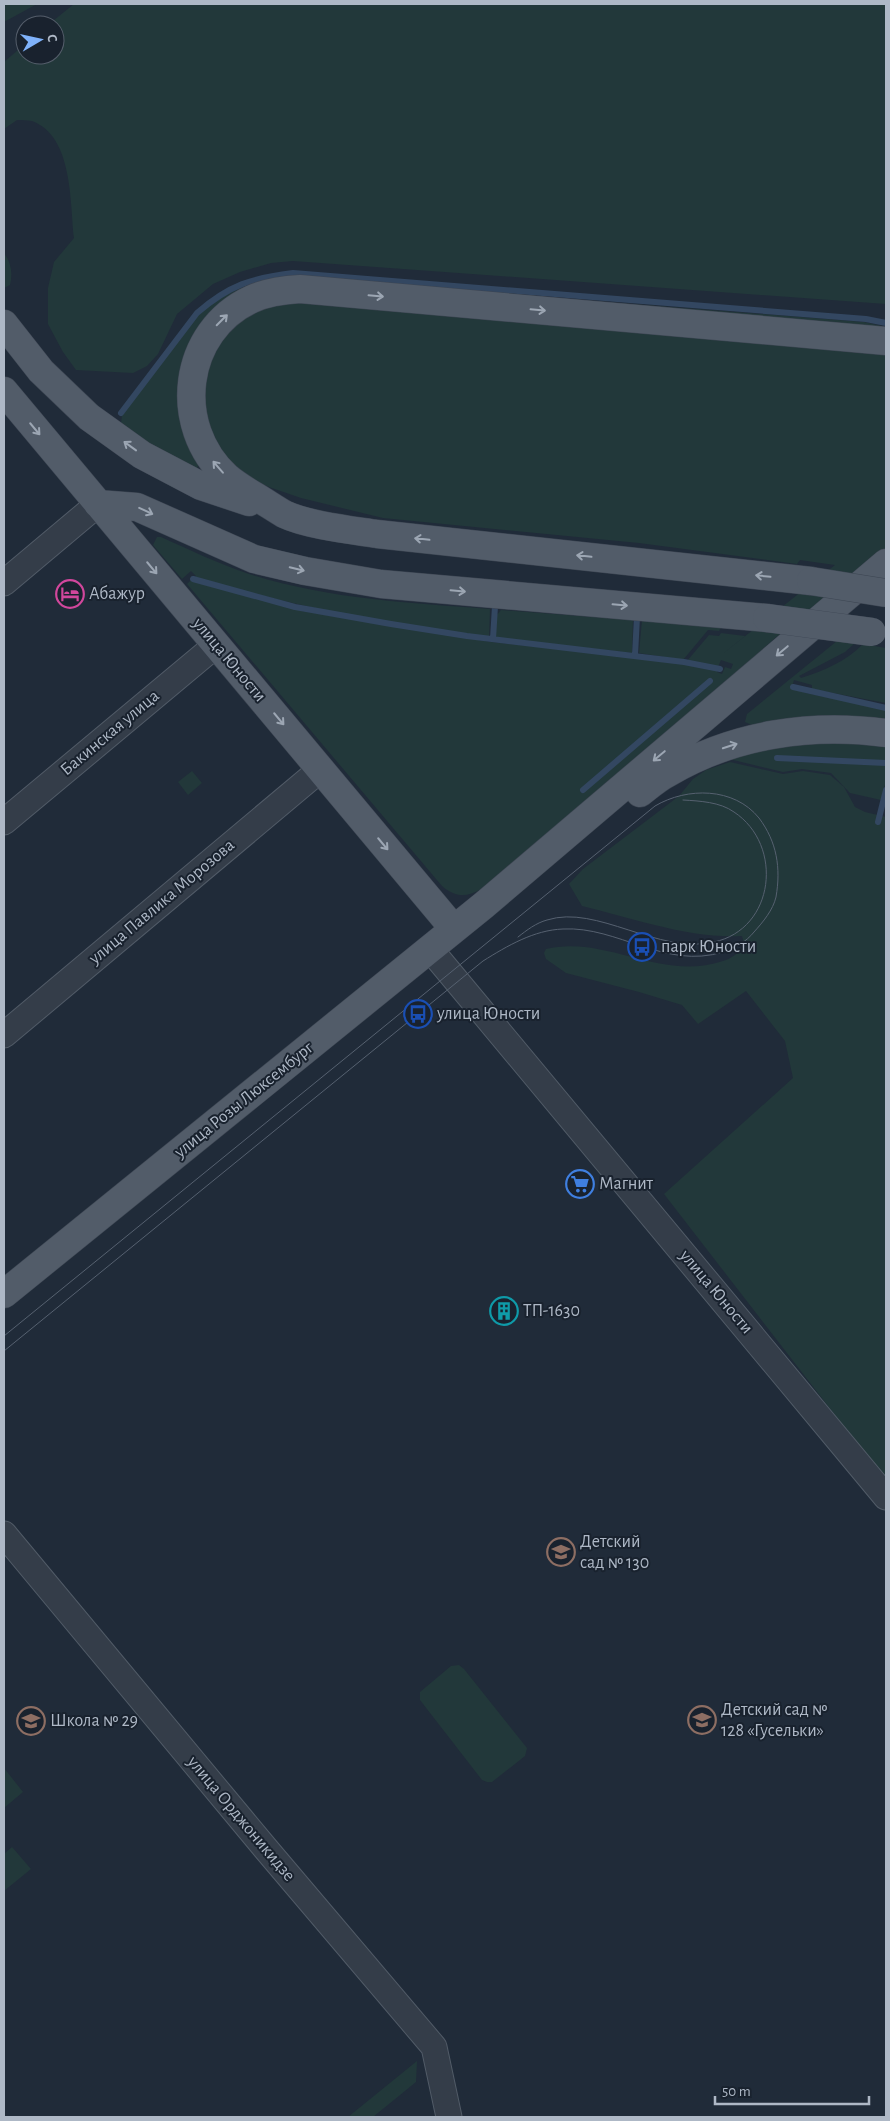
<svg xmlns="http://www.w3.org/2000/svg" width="890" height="2121" font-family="'Alegreya Sans',sans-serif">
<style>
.green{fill:#22383a;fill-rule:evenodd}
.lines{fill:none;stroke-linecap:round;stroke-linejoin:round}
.stream{stroke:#334761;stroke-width:6}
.minor-casing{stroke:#515b67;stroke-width:27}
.major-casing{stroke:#3d4653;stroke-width:29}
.minor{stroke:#343d49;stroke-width:25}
.major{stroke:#525c69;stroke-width:28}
.tram{stroke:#566170;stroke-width:1}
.major-bridge-casing{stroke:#3d4653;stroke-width:29;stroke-linecap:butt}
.major-bridge{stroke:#525c69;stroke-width:28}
.oneway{stroke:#9ca6b3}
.labels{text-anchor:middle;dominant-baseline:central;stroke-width:4;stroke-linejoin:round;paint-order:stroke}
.poi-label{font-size:18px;fill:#aeb8c6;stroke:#19222e;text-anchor:start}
.street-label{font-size:18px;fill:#aeb8c6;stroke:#19222e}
</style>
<rect width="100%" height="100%" fill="#202b39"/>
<path class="green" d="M4 4H37L4 22Z
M74 4H886V304L293 261 271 263 240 272 213 284 177 314 158 354 147 366 133 373 76 370 63 352 48 324V288L54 262 74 238C70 202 73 136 32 121 28 120 21 120 17 120L4 129V62L25 44V55H55V25H48Z
M4 253C11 262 13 273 10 285L4 288Z
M303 276 425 288 864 322 886 327V333L285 284 181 368C175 405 177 430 199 462L197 469 172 461 121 424 122 415 198 315C231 285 260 280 303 276Z
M304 302 886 352V550L774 639 717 690 481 889C466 898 455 897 442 886L187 584 192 579 302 611 491 642 686 663 718 669 717 672 722 674 725 667 731 669 733 664 721 660 718 667 687 661 709 635 719 636 721 633 745 636 720 656 835 565 800 560 797 564 639 543 383 518 301 498 269 487 250 478 218 451 205 423 203 378 223 337 246 317 273 304ZM709 679 711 681 582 793 580 791Z
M157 537H161C190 550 219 564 249 574 327 599 409 603 490 609L489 637C389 625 291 606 195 577L196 576 191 571 182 579 153 545Z
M501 610 633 620 632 653 495 638 496 616Z
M642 620 721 627 719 631 708 630 683 660 639 653Z
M837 641 855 643 845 652 799 676 801 678C823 671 847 661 863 644L886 648V703L812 689V685L794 680 792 687 806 693 886 709V722L812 717 752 725 745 722 747 714Z
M818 740 886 744V761L777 756 776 759 886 764V781L881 800 850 793 831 773 802 769 783 772 725 758Z
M730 762 783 774 803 771 830 775 844 787 855 807 865 812 886 817V1481L664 1194 793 1078 785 1041 746 991 698 1024 682 1005 639 992 566 973 546 959 544 953 546 949C607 935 660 982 723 961 731 959 739 952 745 947L742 936C690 939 632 918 582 906L569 884 583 869 679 796 693 779 706 770Z
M192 771 202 783 188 795 178 782Z
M459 1665 464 1669 527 1748 525 1756 492 1782H487L482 1780 420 1700V1692L451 1666Z
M4 1768 23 1792 4 1808Z
M12 1847 31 1869 4 1891V1854Z
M417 2061 416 2082 373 2117H348Z"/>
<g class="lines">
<path class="stream" d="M121 413 197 313C229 285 252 278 293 273L866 319 886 323
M193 579 295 607 391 624 467 636 684 662 720 669
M493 639 495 606
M635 655 637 617
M793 687 886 708
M777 758 886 763
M583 790 710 681
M878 822 886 790"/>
<defs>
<path id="minor" d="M4 583 98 504
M4 822 216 645
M430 949 886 1497
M4 1035 321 769
M4 1534 266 1849 434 2047 449 2117"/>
<path id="major" d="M4 324 41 371 89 417 142 455 201 486 249 502
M4 391 454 929
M98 504 137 507 254 559 305 571 381 584 767 618
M811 581 377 534C351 530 307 525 284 514 274 508 265 502 255 496 245 490 235 484 227 477 171 426 182 331 252 299 267 292 283 290 300 289L886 341
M640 793C649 786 658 778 668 773 734 734 811 723 886 733
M4 1294 484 905 886 563"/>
</defs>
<use href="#minor" class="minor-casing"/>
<use href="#major" class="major-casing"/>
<use href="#minor" class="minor"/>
<use href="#major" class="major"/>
<path class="tram" d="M518 937C527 930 536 923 547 920 597 904 658 955 714 942 775 929 784 845 734 812 720 802 700 801 683 800
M4 1336 655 806C687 787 734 787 759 818 777 842 781 868 776 897 773 910 763 922 754 932 746 942 735 948 723 952 665 970 618 926 563 929 534 930 507 946 483 961L4 1351"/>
<defs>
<path id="major-bridge" d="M811 581 886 593
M767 618 872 632"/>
</defs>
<use href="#major-bridge" class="major-bridge-casing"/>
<use href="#major-bridge" class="major-bridge"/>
</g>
<defs><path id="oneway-shaft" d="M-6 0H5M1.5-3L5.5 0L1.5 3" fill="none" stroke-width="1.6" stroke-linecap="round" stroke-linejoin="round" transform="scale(1.25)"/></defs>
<g class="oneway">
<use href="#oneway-shaft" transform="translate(376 296) rotate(5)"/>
<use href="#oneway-shaft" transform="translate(538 310) rotate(5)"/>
<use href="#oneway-shaft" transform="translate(222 320) rotate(-45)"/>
<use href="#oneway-shaft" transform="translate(35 429) rotate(50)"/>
<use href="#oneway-shaft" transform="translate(130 446) rotate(-144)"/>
<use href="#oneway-shaft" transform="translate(218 467) rotate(-131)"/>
<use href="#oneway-shaft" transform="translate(146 511) rotate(25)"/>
<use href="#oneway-shaft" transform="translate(422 539) rotate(-174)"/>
<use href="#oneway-shaft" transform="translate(584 556) rotate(-174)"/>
<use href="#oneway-shaft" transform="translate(152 568) rotate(50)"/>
<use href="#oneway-shaft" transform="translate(297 569) rotate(14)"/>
<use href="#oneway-shaft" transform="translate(763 576) rotate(-174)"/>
<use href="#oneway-shaft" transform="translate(458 591) rotate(5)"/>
<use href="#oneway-shaft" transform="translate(620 605) rotate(5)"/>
<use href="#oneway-shaft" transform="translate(782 651) rotate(140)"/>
<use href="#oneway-shaft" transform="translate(279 719) rotate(50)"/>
<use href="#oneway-shaft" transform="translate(730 746) rotate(-18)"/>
<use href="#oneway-shaft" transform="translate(659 756) rotate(140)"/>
<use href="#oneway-shaft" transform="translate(383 844) rotate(50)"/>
</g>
<defs>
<symbol id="hotel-ring" viewBox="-11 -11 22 22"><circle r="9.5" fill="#19222e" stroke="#d1479c" stroke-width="1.5"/><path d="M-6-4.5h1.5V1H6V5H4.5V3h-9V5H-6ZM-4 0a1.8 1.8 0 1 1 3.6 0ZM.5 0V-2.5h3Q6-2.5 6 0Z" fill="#d1479c"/></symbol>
<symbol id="bus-ring" viewBox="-11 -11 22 22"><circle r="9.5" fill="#19222e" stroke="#1a4fb4" stroke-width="1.5"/><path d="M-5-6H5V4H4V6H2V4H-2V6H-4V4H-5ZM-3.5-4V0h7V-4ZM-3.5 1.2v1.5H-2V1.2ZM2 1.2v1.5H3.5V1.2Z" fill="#1a4fb4"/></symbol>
<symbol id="supermarket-ring" viewBox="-11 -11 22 22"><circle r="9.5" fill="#19222e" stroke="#3f7fe0" stroke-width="1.5"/><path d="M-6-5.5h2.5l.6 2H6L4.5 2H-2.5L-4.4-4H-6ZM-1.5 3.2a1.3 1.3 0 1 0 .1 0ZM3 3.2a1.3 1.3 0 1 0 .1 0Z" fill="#3f7fe0"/></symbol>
<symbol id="building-ring" viewBox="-11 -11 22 22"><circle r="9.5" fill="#19222e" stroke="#0f9aa8" stroke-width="1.5"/><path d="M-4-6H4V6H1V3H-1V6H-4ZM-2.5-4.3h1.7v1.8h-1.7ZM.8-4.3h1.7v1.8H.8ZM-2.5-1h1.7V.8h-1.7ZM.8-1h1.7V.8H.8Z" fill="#0f9aa8"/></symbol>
<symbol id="school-ring" viewBox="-11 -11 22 22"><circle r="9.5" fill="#19222e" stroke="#8d6e63" stroke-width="1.5"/><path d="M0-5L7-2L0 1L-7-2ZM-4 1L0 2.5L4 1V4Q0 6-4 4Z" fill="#8d6e63"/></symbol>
</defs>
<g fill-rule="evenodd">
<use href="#hotel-ring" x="54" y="578" width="32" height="32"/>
<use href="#bus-ring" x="626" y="931" width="32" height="32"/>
<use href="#bus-ring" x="402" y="998" width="32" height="32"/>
<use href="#supermarket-ring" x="564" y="1168" width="32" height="32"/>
<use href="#building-ring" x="488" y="1295" width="32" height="32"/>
<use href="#school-ring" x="545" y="1536" width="32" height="32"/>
<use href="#school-ring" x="686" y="1704" width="32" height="32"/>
<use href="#school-ring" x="15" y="1705" width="32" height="32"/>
</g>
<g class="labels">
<g class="poi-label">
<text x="89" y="594">Абажур</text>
<text x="661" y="947">парк Юности</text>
<text x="437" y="1014">улица Юности</text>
<text x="599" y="1184">Магнит</text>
<text x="523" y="1311">ТП-1630</text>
<text x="580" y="1542">Детский<tspan x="580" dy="21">сад № 130</tspan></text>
<text x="721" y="1710">Детский сад №<tspan x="721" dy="21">128 «Гусельки»</tspan></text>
<text x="50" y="1721">Школа № 29</text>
</g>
<g class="street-label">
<text transform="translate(229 660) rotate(50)">улица Юности</text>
<text transform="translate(110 733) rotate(-40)">Бакинская улица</text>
<text transform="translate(162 902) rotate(-40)">улица Павлика Морозова</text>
<text transform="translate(244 1100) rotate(-39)">улица Розы Люксембург</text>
<text transform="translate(716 1292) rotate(50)">улица Юности</text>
<text transform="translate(241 1819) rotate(50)">улица Орджоникидзе</text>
</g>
</g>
<rect width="890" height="2121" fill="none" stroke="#aeb8c6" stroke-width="10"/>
<g transform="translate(40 40) rotate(81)"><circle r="24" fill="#19222e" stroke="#555e6b"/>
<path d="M0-4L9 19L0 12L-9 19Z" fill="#7fb2fa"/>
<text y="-8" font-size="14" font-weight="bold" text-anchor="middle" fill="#aeb8c6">С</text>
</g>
<path d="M715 2096v8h154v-8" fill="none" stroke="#aeb8c6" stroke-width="2.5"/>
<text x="722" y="2096" font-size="15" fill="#aeb8c6" stroke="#19222e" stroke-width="4" paint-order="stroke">50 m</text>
</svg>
